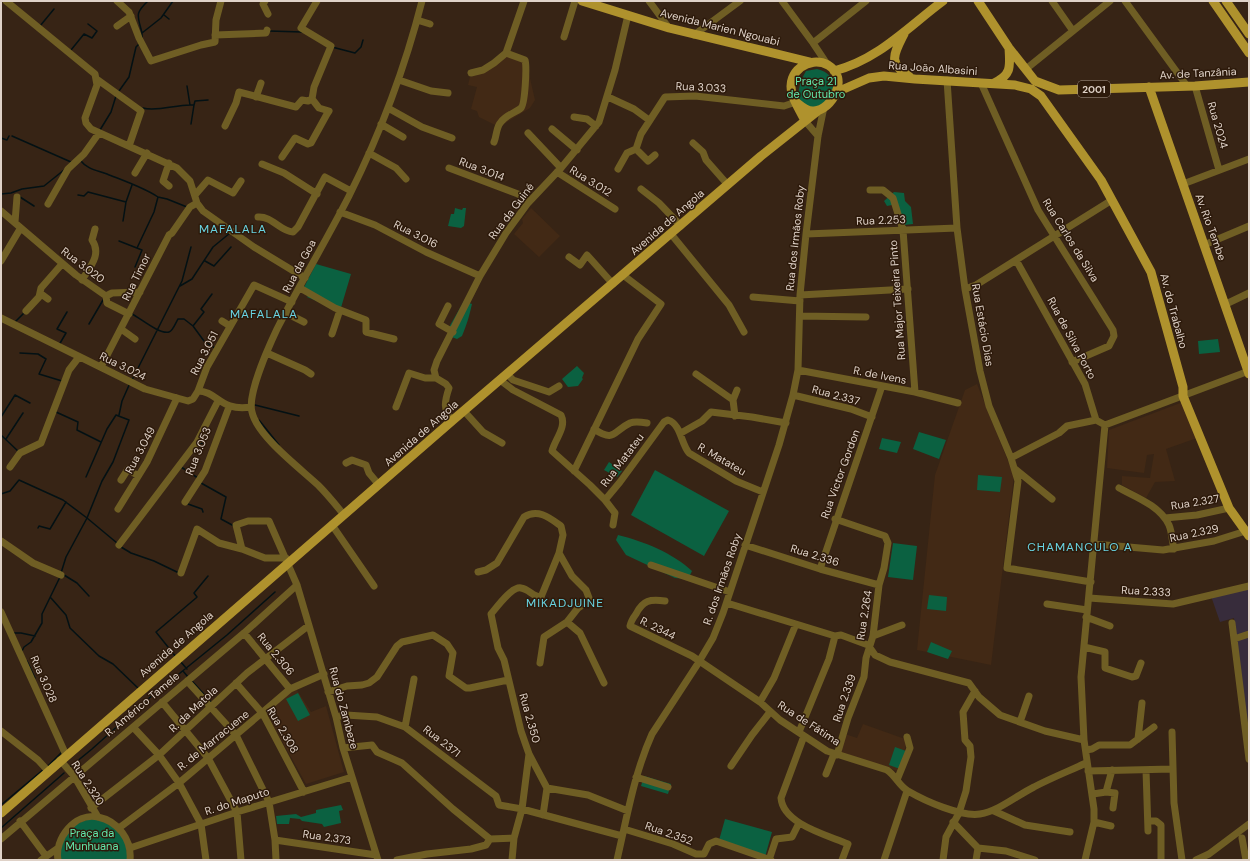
<svg xmlns="http://www.w3.org/2000/svg" width="1250" height="861" font-family="'DM Sans',sans-serif">
<style>
.built{fill:#422915}
.industrial{fill:#372c3b}
.green{fill:#0b6141}
.lines{fill:none;stroke-linecap:round;stroke-linejoin:round}
.stream{stroke:#031114;stroke-width:1.5}
.minor{stroke:#6f5e24;stroke-width:7}
.major{stroke:#af922d;stroke-width:9}
.labels{text-anchor:middle;dominant-baseline:central;stroke-width:3;stroke-linejoin:round;paint-order:stroke}
.shield{fill:#2d1a0b;stroke:#aa9b8f;stroke-width:1}
.shield-label{font-size:10px;font-weight:bold;fill:#dfd2c8}
.street-label{font-size:11px;fill:#dfd2c8;stroke:#2d1a0b}
.park-label{font-size:11px;fill:#62e9ac;stroke:#2d1a0b}
.neighbourhood-label{font-size:12px;letter-spacing:1px;fill:#69d4e2;stroke:#2d1a0b}
</style>
<rect width="100%" height="100%" fill="#372415"/>
<path class="built" d="M505 54 526 61 535 100 530 108 499 127 479 117 477 111 471 109 477 87 468 85 470 77 477 75Z
M531 208 560 236 539 257 514 234 523 223 522 219Z
M977 384 1014 476 991 665 917 650 935 475 965 390Z
M1183 402 1197 438 1166 449 1175 481 1155 482 1146 498 1122 485V476L1150 478 1154 454 1147 455 1144 473 1107 468 1109 430Z
M295 687 311 712 326 706 344 772 306 784 266 712Z
M863 724 905 739 907 743 897 771 839 752 845 734 857 738Z"/>
<path class="industrial" d="M1249 585V752L1234 618 1220 622 1211 596Z"/>
<path class="green" d="M817 69C844 76 834 101 814 109L798 101C798 90 800 81 806 71Z
M894 192 904 193 905 201 911 207 913 224 904 225 897 204 887 206 884 201Z
M455 208 462 210 463 208H466L464 226 461 228 448 226 451 214H454Z
M316 264 351 274 340 311 307 297 308 296 302 291Z
M464 301 472 304C469 317 467 324 462 336L457 339 449 336 448 329Z
M1218 339 1220 352 1199 354 1198 341Z
M577 366 584 373 582 378 583 379 578 386 568 387 562 379Z
M919 432 946 440 939 459 913 449Z
M882 438 901 442 897 453 879 449Z
M609 462 622 471 617 477 604 470Z
M655 470 729 511 704 556 631 515Z
M978 475 1002 477 1000 492 977 490Z
M618 535C643 541 673 553 692 571L688 579 675 578 626 555 616 540Z
M893 543 917 546 913 580 888 577Z
M929 595 947 597 946 611 927 609Z
M931 642 952 651 948 659 927 652Z
M298 693 310 715 298 721 286 699Z
M895 747 906 751 900 769 889 765Z
M644 776 671 784 668 794 641 786Z
M341 805 343 810 339 811 341 823 324 827 322 824 302 821 300 819 290 818 289 824H277L276 816 296 814 301 817 316 813V810Z
M97 818C120 828 126 836 128 860H59C60 853 60 844 63 838 68 826 85 819 97 818Z
M725 819 772 832 765 857 718 844Z"/>
<g class="lines">
<path class="stream" d="M148 1C134 14 138 16 142 33L161 18 173 1
M164 15 169 19
M40 26 54 9
M269 31 302 32
M142 33V39
M332 47 355 53 361 47 363 40
M71 50 84 34 92 38 97 31 88 24
M119 91 129 77 136 47 139 44
M194 105 195 101 208 100
M143 108C156 112 175 105 190 105L187 86
M191 124 194 105H191
M100 130 111 112 116 96
M12 136 71 162
M1 138 7 140 9 136
M80 160C87 169 96 170 107 174 122 180 145 188 158 197L167 199 187 207
M1 194 11 193 22 189 44 186 64 170
M78 195 84 196 88 192 126 202 132 185
M20 197 34 206
M123 221 126 202
M119 241 142 250 135 267
M137 248 154 212 158 197
M205 261 214 266 231 247
M180 286 192 279 213 247 230 233
M132 314C140 318 160 335 169 332 173 331 176 322 178 319H184L193 326 204 312 201 309 212 294
M15 322 25 312
M89 324 103 300
M193 326 204 341 215 348
M59 345 66 333 57 329 67 312
M20 353 38 354 46 359 39 374 62 381
M132 380 182 281 191 247
M255 405 299 416
M56 412 78 422 77 430 101 442
M119 415 122 401 130 383
M1 417 15 395 30 403
M259 420 279 445
M1 435 19 452
M6 439 23 413
M200 443 204 444
M181 467 198 478
M86 477 107 429 116 415 129 420 113 462 102 481 87 518 117 543
M201 483 226 497 221 519 234 526
M1 494 10 491 19 480 63 500 87 518 66 557 61 573
M188 504 202 509 203 512
M38 528 39 526 50 529 66 502
M121 547 131 553 154 561 179 573
M64 575 77 583 89 596
M51 598 66 615 70 628 99 656 113 664 139 689
M13 633H21L35 636
M22 651 24 647 31 642 42 623V614L60 577
M176 657 156 632 196 598 197 597 194 593 208 576
M27 661 35 678
M180 661 187 669
M183 671 188 677
M192 681 211 702
M47 767 63 751
M70 767 92 749 148 699 227 635 275 592
M1 805 44 769
M1 828 64 773"/>
<path class="minor" d="M6 1 95 74 97 85 85 118 86 123 91 129 177 168 190 181 197 203 203 211 254 247 305 278
M117 1 129 12 139 38 151 61 201 45 215 42 216 20 221 1
M265 1 263 4 268 14
M649 1 669 28
M782 1 813 43 827 64
M1052 1 1073 31
M1125 1 1187 86
M417 20 430 24
M117 26 131 16
M215 35 266 33 267 30
M694 35 740 1
M564 37 575 1
M813 43 866 1
M1026 69 1110 1
M471 73 483 70 494 63 506 53 524 1
M98 80 141 111 129 146
M399 80 431 91 448 93
M947 80 957 228 965 289 980 371 989 406 1011 458 1018 481 1007 568 1091 582
M981 83 1038 210 1113 330 1114 336 1109 346 1072 362
M1195 86 1219 170
M256 97 261 83
M608 97 634 109 649 120
M312 99 314 87 331 46 301 28 317 1
M388 108 422 127 452 138
M574 117 587 119 596 126
M805 121 818 136
M381 124 403 137
M225 126 236 103 239 92 296 107 302 100 308 101 312 99
M552 129 577 150
M528 133 561 168
M494 142C497 135 496 127 501 122 506 115 515 113 521 108 525 104 527 67 525 60L506 53
M693 143 703 152 706 160 728 185
M369 153 396 168 406 179
M655 155 648 161 636 149 641 134 665 97 695 96 784 106 796 102
M282 157 295 138 308 144 311 143 327 114 329 111 319 108 312 99
M169 163 163 181 169 186
M262 164 284 173 317 194
M449 168 518 194 528 203
M618 169 627 153 636 149
M557 172 615 209
M135 173 147 153
M1183 184 1249 159
M641 189 659 203 681 226
M870 190H883L893 198 903 230 915 392
M195 195 208 180 233 193 241 181
M48 204 68 169 84 154 99 133
M1 211 76 275 106 296 112 293 140 292
M340 212 375 225 426 252 480 276
M258 217C272 216 280 231 293 232L298 227 325 177 351 191
M15 222 17 197
M671 234 729 305 744 332
M806 234 957 228
M1204 245 1249 226
M569 257 580 265 587 255 613 284
M1016 260 1085 384 1096 420 1105 425
M1 261 20 229
M82 280C90 267 102 254 92 240L95 229
M300 288 335 308 366 320V332L394 339
M965 289 976 285 1112 200
M40 293 48 299
M800 295 908 289
M106 296 107 303 129 314
M753 297 800 301
M1226 304 1249 293
M448 306 439 324 453 332
M26 311 39 297 41 288 62 264
M286 313 304 322
M800 316 866 317
M1 318 145 389 188 401 193 399 198 391C217 391 220 412 251 407
M222 321 230 326
M121 329 135 339
M332 334 340 310
M267 353 305 370 311 374
M101 367 169 235 172 233 190 207 197 203
M798 370 915 392 958 403
M507 374 513 380 549 392 559 386
M696 374 733 400
M500 380 513 390 561 415C567 427 555 439 552 451L590 485 605 500 620 482 664 422 668 420C681 424 681 444 689 453L736 481 763 492
M198 391 207 367 254 285 292 302
M793 395 851 409 872 417
M396 407 409 373 425 378H436
M464 411 483 432 502 443
M735 416 733 400 737 390
M453 420C442 411 445 400 449 388L446 384 436 378 434 370 437 361 480 276 506 233 528 203 561 168 599 122 615 70 628 15
M1105 425 1249 371
M594 429C615 443 613 431 630 423 635 421 641 422 647 423
M681 433 702 421 711 412 752 417 786 423
M1011 458 1059 433 1067 426 1096 420
M346 463 352 460 366 465 369 473 379 485
M10 467 20 453 41 443 69 370 79 357
M1015 469 1052 499
M574 471 638 339 661 304 623 275
M121 480 128 469 138 476
M1119 488C1136 497 1160 506 1169 525 1172 532 1172 541 1174 549
M605 500 615 513 613 525
M185 502 205 471 229 407
M118 509 147 462 177 398
M344 515C336 505 328 495 318 485 301 469 257 436 252 412 247 395 269 346 277 329 300 284 326 241 349 196 380 134 405 68 422 1
M1165 518 1197 515 1229 508
M835 519 885 536 888 543 884 568 879 585 873 636 866 658 864 677 848 718 837 755
M332 525 374 586
M1 541 33 563 61 575
M1094 544 1163 550 1214 541 1249 530
M119 545 197 442 218 401
M745 545 820 569 879 585
M242 549 236 525 248 521H269L297 585 336 717 343 748 378 860
M651 565 730 592
M820 569 882 386
M478 572 486 570 497 563 524 517C538 508 550 518 561 526L563 535 559 553 572 576 586 590 589 598 584 604 578 608 567 622 544 637 540 663
M181 573 197 529 219 543 242 549 265 558H286
M1089 598 1173 604 1249 586
M665 601C650 599 643 600 636 614 633 618 631 621 630 626L692 656 760 702 780 720 827 751 887 770C896 776 899 786 908 791 925 801 961 817 980 814 999 811 1016 796 1034 787 1051 778 1069 771 1086 763
M727 603 835 636 841 635 868 645 875 655 890 662 969 683 979 697 1000 715 1045 731 1084 740
M1047 604 1087 610
M1 612 66 755
M1086 617 1110 626
M567 622 580 633 604 683
M1232 623 1249 759
M244 633 290 689
M873 636 902 625
M1234 639 1249 634
M1084 647 1105 652V668L1132 677 1136 676 1141 663
M187 681 236 735 269 802 275 840 276 860
M236 683 263 714 304 792
M328 692 347 686 362 685 369 683 377 677 397 646 402 642 433 635 447 644 453 653 449 676 466 688H470L508 680
M162 702 208 758 237 812 241 860
M760 702 774 678 796 624
M336 717 346 715 377 717 405 727 496 796 499 805 522 809 622 836
M1020 722 1029 696
M133 727 159 755 179 783 201 824 206 860
M405 727 414 679
M1 731 38 760 48 771
M799 732 829 659 835 636
M1172 732 1174 803 1182 860
M804 736 781 798C783 824 827 835 848 844L842 860
M1138 739 1142 703
M343 748 372 745 377 752 402 763 453 809 490 839
M1086 750 1092 749 1099 745H1130L1154 727
M529 754 547 788
M60 760 74 776 98 817
M731 766 752 735 770 712
M1146 770 1148 831
M1088 771 1172 769
M826 774 834 754
M636 777 668 787
M897 780 910 748 907 737
M547 788 588 795 628 811
M1106 792 1112 770
M1093 794 1106 792 1115 793 1113 808
M91 808 159 755 247 673 308 626
M994 811 1025 825 1070 832
M543 815 547 788
M20 821 46 856
M1148 821H1156L1161 825V860
M953 822 978 848
M1094 822 1111 826
M119 828 179 783 290 689 324 674
M624 829 673 844 696 854H704L709 844 716 841 771 860
M1242 838 1246 860
M1 839 244 633 297 585
M490 839 514 838
M275 840 376 855
M130 848 237 812 352 777
M978 848 1006 851 1035 860
M41 860 58 848
M58 860C54 839 75 812 98 817 118 821 132 840 130 860
M397 860 427 854 471 849 486 845 490 839
M512 860 514 838 522 809 529 754 521 731 504 660 498 648 491 614C497 607 512 586 521 588 529 589 533 597 541 597L559 553
M617 860C627 817 634 774 652 734L697 665 713 638 723 613 779 445 793 395 798 370 800 295 806 234 818 136 824 107
M769 860 776 839 792 837 799 823
M884 860 907 791
M943 860 946 837 959 813 966 791 971 757 970 746 965 740 963 712 975 691
M976 860 978 848
M1085 860 1094 822V809L1084 740 1081 677 1105 425
M1196 860 1209 854 1249 824"/>
<path class="major" d="M582 1 669 28 810 62
M978 1 1009 48 1035 81 1059 90 1195 86 1249 82
M1213 1 1249 53
M1226 1 1249 34
M904 34C894 54 887 63 910 77
M834 71C878 60 908 27 943 1
M994 83C1012 75 1010 66 1009 48
M1149 87 1249 374
M837 92 869 78 884 76 915 79 1015 85 1031 89 1041 96 1101 180 1151 272 1183 387V396L1229 508 1249 536
M796 102C801 106 807 112 814 111 832 110 850 78 828 65 809 55 786 72 792 93 794 102 801 112 805 121
M1 813 453 420 761 156 819 110"/>
</g>
<g class="labels">
<rect class="shield" x="1078" y="81" width="32" height="16" rx="3"/>
<g class="shield-label">
<text x="1094" y="89">2001</text>
</g>
<g class="street-label">
<text transform="translate(720 27) rotate(14)">Avenida Marien Ngouabi</text>
<text transform="translate(933 68) rotate(4)">Rua João Albasini</text>
<text transform="translate(1198 73) rotate(-3)">Av. de Tanzânia</text>
<text transform="translate(701 87) rotate(3)">Rua 3.033</text>
<text transform="translate(1218 125) rotate(74)">Rua 2024</text>
<text transform="translate(482 169) rotate(21)">Rua 3.014</text>
<text transform="translate(591 181) rotate(32)">Rua 3.012</text>
<text transform="translate(511 211) rotate(-53)">Rua da Guiné</text>
<text transform="translate(881 220) rotate(-2)">Rua 2.253</text>
<text transform="translate(667 222) rotate(-41)">Avenida de Angola</text>
<text transform="translate(1211 227) rotate(70)">Av. Rio Tembe</text>
<text transform="translate(416 234) rotate(27)">Rua 3.016</text>
<text transform="translate(795 238) rotate(-84)">Rua dos Irmãos Roby</text>
<text transform="translate(1071 240) rotate(58)">Rua Carlos da Silva</text>
<text transform="translate(83 265) rotate(37)">Rua 3.020</text>
<text transform="translate(299 266) rotate(-62)">Rua da Goa</text>
<text transform="translate(136 277) rotate(-64)">Rua Timor</text>
<text transform="translate(897 300) rotate(-94)">Rua Major Teixeira Pinto</text>
<text transform="translate(1174 311) rotate(75)">Av. do Trabalho</text>
<text transform="translate(983 325) rotate(80)">Rua Estácio Dias</text>
<text transform="translate(1072 338) rotate(62)">Rua de Silva Porto</text>
<text transform="translate(204 353) rotate(-63)">Rua 3.051</text>
<text transform="translate(123 366) rotate(26)">Rua 3.024</text>
<text transform="translate(880 375) rotate(11)">R. de Ivens</text>
<text transform="translate(836 395) rotate(15)">Rua 2.337</text>
<text transform="translate(421 433) rotate(-41)">Avenida de Angola</text>
<text transform="translate(140 450) rotate(-62)">Rua 3.049</text>
<text transform="translate(198 451) rotate(-68)">Rua 3.053</text>
<text transform="translate(722 459) rotate(30)">R. Matateu</text>
<text transform="translate(622 460) rotate(-53)">Rua Matateu</text>
<text transform="translate(840 474) rotate(-70)">Rua Victor Gordon</text>
<text transform="translate(1195 502) rotate(-9)">Rua 2.327</text>
<text transform="translate(1194 533) rotate(-12)">Rua 2.329</text>
<text transform="translate(815 555) rotate(17)">Rua 2.336</text>
<text transform="translate(722 579) rotate(-71)">R. dos Irmãos Roby</text>
<text transform="translate(1146 591) rotate(3)">Rua 2.333</text>
<text transform="translate(864 615) rotate(-81)">Rua 2.264</text>
<text transform="translate(658 628) rotate(26)">R. 2344</text>
<text transform="translate(176 644) rotate(-41)">Avenida de Angola</text>
<text transform="translate(276 654) rotate(51)">Rua 2.306</text>
<text transform="translate(44 679) rotate(66)">Rua 3.028</text>
<text transform="translate(844 698) rotate(-71)">Rua 2.339</text>
<text transform="translate(142 704) rotate(-40)">R. Américo Tamele</text>
<text transform="translate(344 708) rotate(75)">Rua do Zambeze</text>
<text transform="translate(193 709) rotate(-43)">R. da Matola</text>
<text transform="translate(530 718) rotate(74)">Rua 2.350</text>
<text transform="translate(809 723) rotate(33)">Rua de Fátima</text>
<text transform="translate(283 730) rotate(60)">Rua 2.308</text>
<text transform="translate(213 740) rotate(-39)">R. de Marracuene</text>
<text transform="translate(442 741) rotate(38)">Rua 2371</text>
<text transform="translate(88 783) rotate(57)">Rua 2.320</text>
<text transform="translate(237 801) rotate(-18)">R. do Maputo</text>
<text transform="translate(669 833) rotate(19)">Rua 2.352</text>
<text transform="translate(327 837) rotate(8)">Rua 2.373</text>
</g>
<g class="park-label">
<text x="816" y="81">Praça 21<tspan x="816" dy="13">de Outubro</tspan></text>
<text x="92" y="833">Praça da<tspan x="92" dy="13">Munhuana</tspan></text>
</g>
<g class="neighbourhood-label">
<text x="233" y="229">MAFALALA</text>
<text x="264" y="314">MAFALALA</text>
<text x="1080" y="547">CHAMANCULO A</text>
<text x="565" y="603">MIKADJUINE</text>
</g>
</g>
<rect width="1250" height="861" fill="none" stroke="#dfd2c8" stroke-width="4"/>
</svg>
